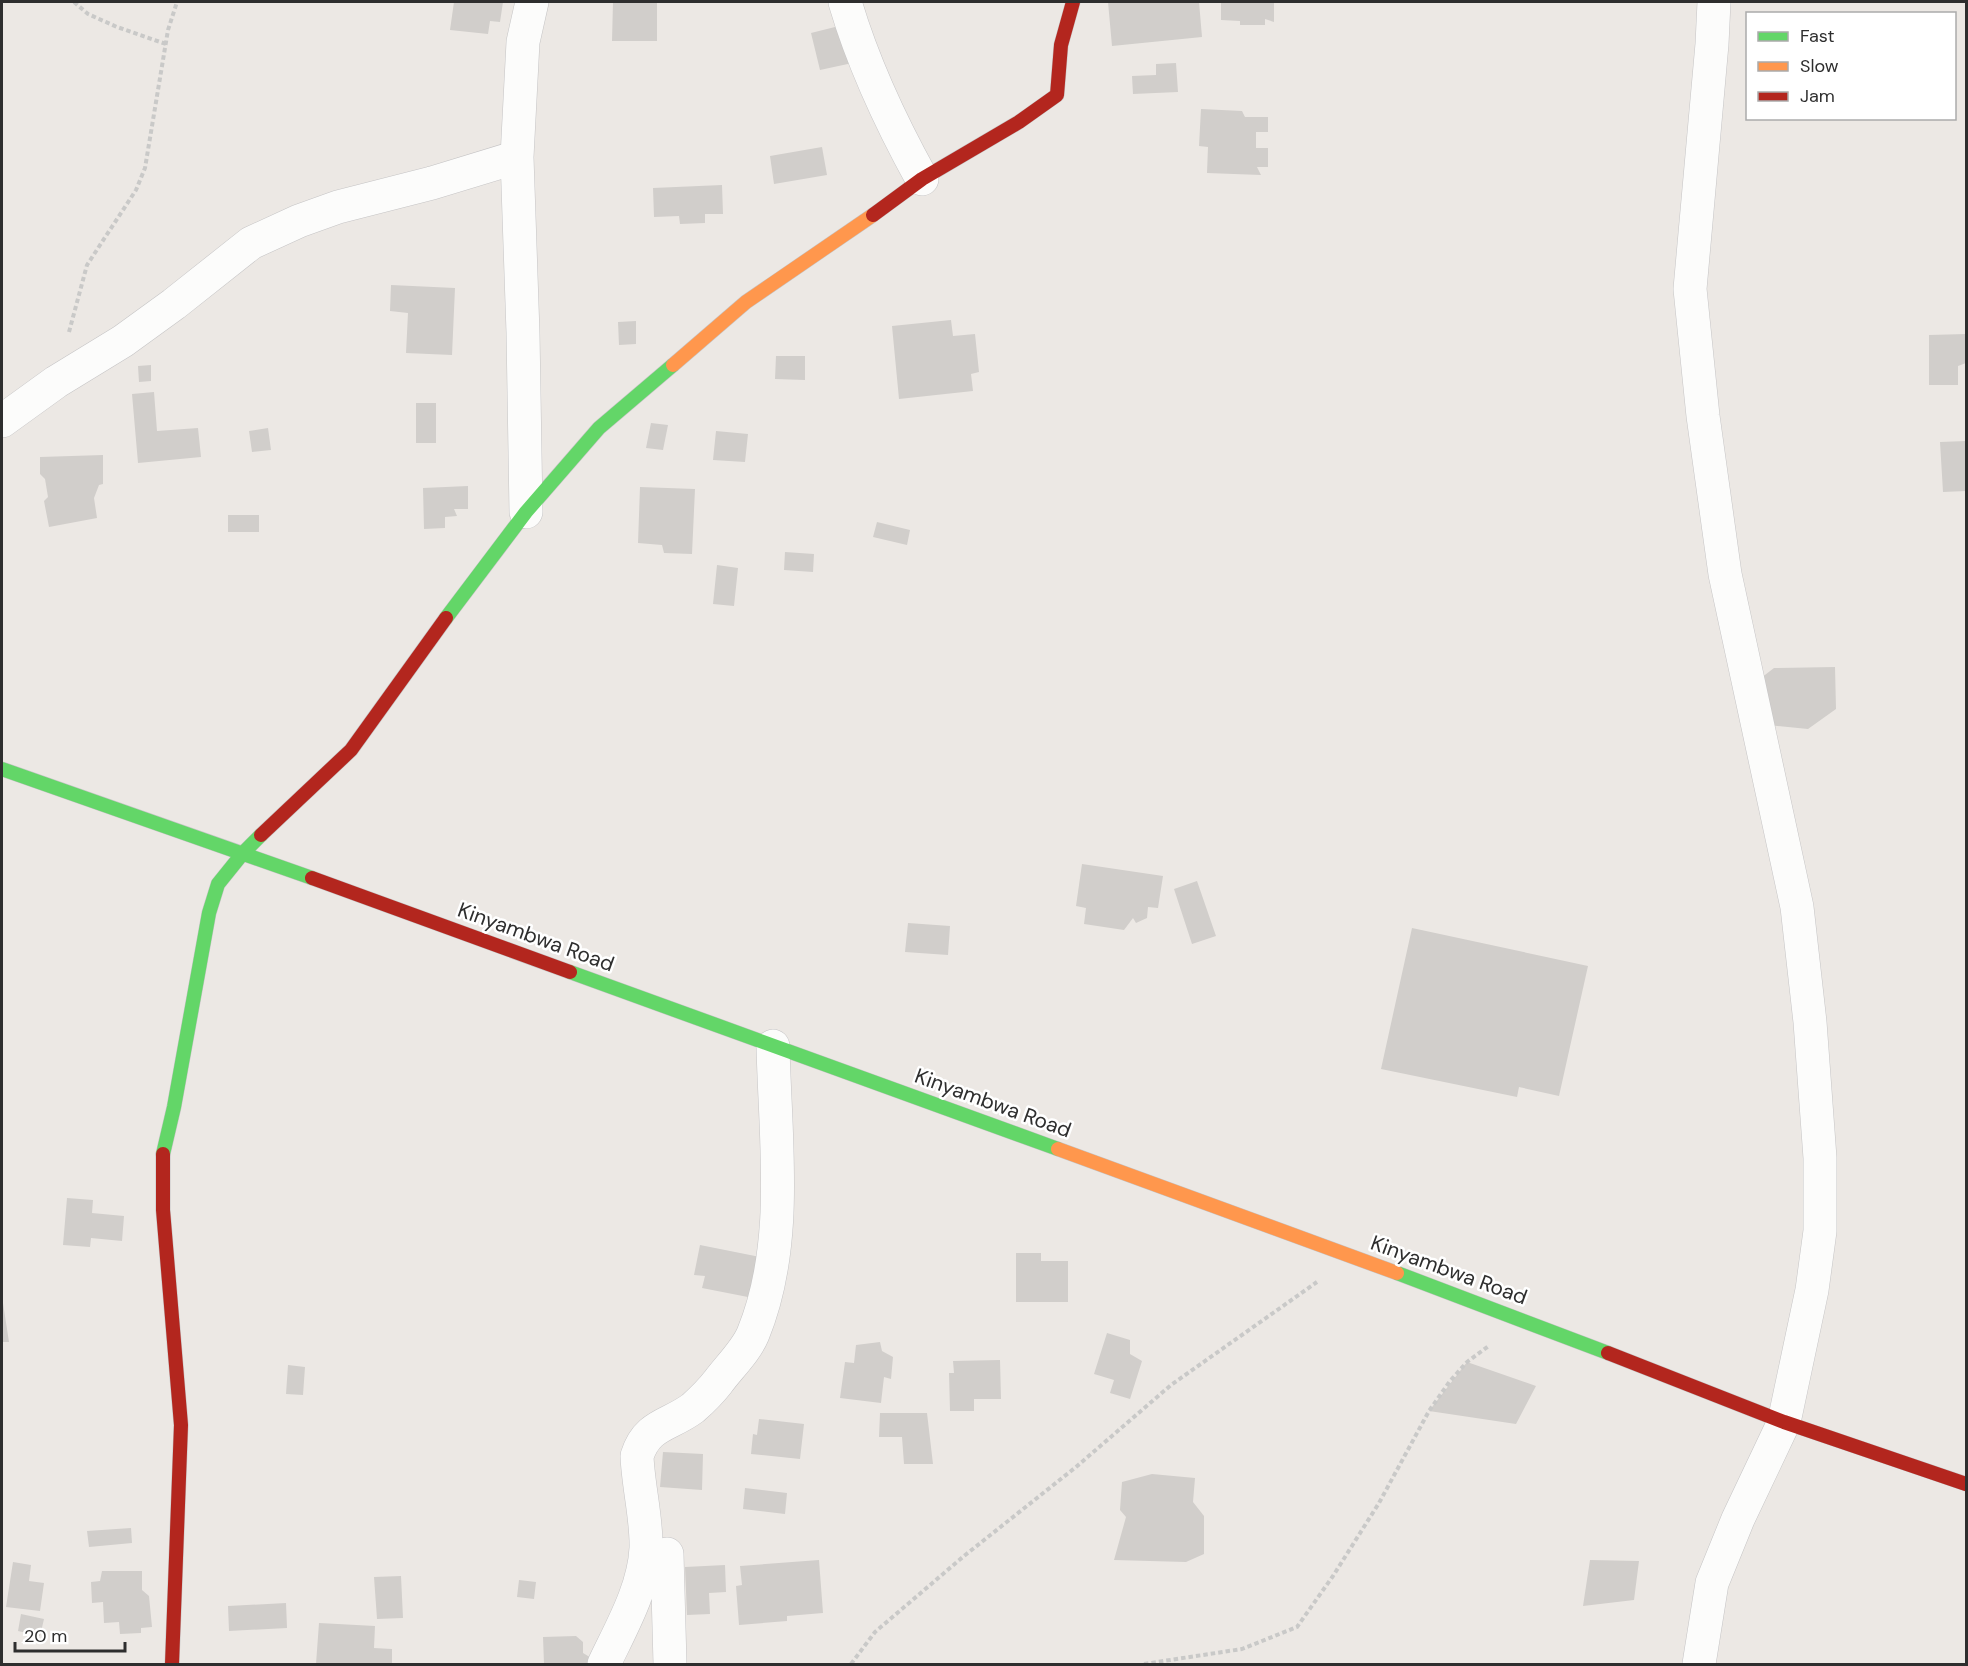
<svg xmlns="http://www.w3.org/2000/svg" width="1968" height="1666" font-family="'DM Sans',sans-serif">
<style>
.building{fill:#d1cecb}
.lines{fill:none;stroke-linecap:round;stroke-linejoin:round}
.street-casing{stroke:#c5c4c5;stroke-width:34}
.fast-casing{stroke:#c5c4c5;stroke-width:15}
.slow-casing{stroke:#c5c4c5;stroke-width:15}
.jam-casing{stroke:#c5c4c5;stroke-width:15}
.path{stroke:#c9c9c8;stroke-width:4;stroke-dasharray:4.5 3;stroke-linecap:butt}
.street{stroke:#fcfcfb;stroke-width:33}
.fast{stroke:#63d668;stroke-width:14}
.slow{stroke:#ff974d;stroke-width:14}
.jam{stroke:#b3261e;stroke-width:14}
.labels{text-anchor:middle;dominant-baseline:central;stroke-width:5;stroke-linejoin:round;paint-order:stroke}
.street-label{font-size:21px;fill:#2e2e2e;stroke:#fff}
</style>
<rect width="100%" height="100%" fill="#ece8e4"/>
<path class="building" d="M454 2H503L500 22 490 21 488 34 450 30Z
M613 2H657V41H612Z
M1108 2H1199L1202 37 1112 46Z
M1221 2H1274V22L1265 19V25H1240V21L1221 20Z
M847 24 857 62 820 70 811 33Z
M1176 63 1178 92 1133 94 1132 76 1156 75V64Z
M1201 109 1242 111 1245 117H1268V132H1256V148H1268V167H1257L1261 175 1207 173 1208 147 1199 146Z
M822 147 827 175 774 184 770 156Z
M722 185 723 214H705V223L680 224 679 216 654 217 653 188Z
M391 285 455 288 452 355 406 353 408 313 390 311Z
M951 320 953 336 975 334 979 372 971 374 973 391 899 399 892 326Z
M636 321V344L619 345 618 322Z
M1966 334V363L1958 366V385H1929V335Z
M776 356H805V380L775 379Z
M151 365V381L139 382 138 366Z
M154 392 157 431 198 428 201 457 138 463 132 394Z
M416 403H436V443H416Z
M651 423 668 425 663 450 646 448Z
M268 428 271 450 252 452 249 431Z
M716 431 748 434 745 462 713 460Z
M1966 441V491L1943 492 1940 442Z
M103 455V484L99 485 94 498 97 518 49 527 44 501 48 497 45 479 40 474V457Z
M468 486V509H454L457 516 445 517V528L424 529 423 488Z
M640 487 695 489 692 554 664 553 662 545 638 543Z
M228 515H259V532H228Z
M877 522 910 530 907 545 873 537Z
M785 552 814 554 813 572 784 570Z
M717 565 738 568 734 606 713 604Z
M1835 667 1836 709 1808 729 1757 724 1761 678 1774 668Z
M1082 864 1163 876 1158 908 1148 907 1147 918 1136 923 1133 918 1124 930 1084 924 1086 908 1076 906Z
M1197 881 1216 936 1192 944 1174 889Z
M908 923 950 926 948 955 905 952Z
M1412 928 1588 966 1559 1096 1519 1087 1517 1097 1381 1069Z
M67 1198 93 1200 92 1213 124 1216 122 1241 91 1238 90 1247 63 1245Z
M700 1245 760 1257 753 1298 702 1288 705 1276 694 1275Z
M1016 1253H1041V1261H1068V1302H1016Z
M2 1303H3L9 1342H2Z
M1107 1333 1130 1340V1354L1142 1361 1130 1399 1110 1393 1114 1380 1094 1374Z
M880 1342 882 1351 893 1357 891 1379 884 1377 881 1403 840 1398 845 1362 854 1363 856 1345Z
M1000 1360 1001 1399H974V1411H950L949 1373H954L953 1361Z
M1467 1362 1536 1386 1516 1424 1429 1411Z
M288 1365 305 1367 303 1395 286 1394Z
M880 1413H927L933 1464H904L902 1437H879Z
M759 1419 804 1424 800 1459 751 1454 753 1434 757 1435Z
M663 1452 703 1454 702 1490 660 1487Z
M1152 1474 1195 1478 1193 1502 1204 1516V1554L1186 1562 1114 1560 1126 1517 1120 1510 1122 1482Z
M745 1488 787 1493 785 1514 743 1509Z
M131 1528 132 1543 89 1547 87 1531Z
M819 1560 823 1613 787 1616V1621L739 1625 736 1586 742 1585 740 1566Z
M1590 1560 1639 1561 1634 1600 1583 1606Z
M13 1562 31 1565 29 1581 44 1583 40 1611 6 1607Z
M725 1565 726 1592 709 1593 710 1614 687 1615 685 1567Z
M102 1571H142V1590L149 1596 152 1627 141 1628V1633L120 1634 119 1622 104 1623 103 1602 92 1603 91 1582 100 1581Z
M401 1576 403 1618 377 1619 374 1577Z
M519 1580 536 1582 534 1599 517 1597Z
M286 1603 287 1628 229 1631 228 1606Z
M21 1614 44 1619 40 1636 18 1631Z
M319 1623 375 1626 374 1648 392 1649V1664H316Z
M576 1636 583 1642V1653L593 1659V1664H544L543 1637Z"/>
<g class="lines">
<defs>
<path id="street" d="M845 2C863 63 891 123 922 179
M2 421 56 382 123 341 174 304 251 243 299 221 338 207 432 183 517 157
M526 512 523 333 517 157 523 42 532 2
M667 1554 670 1664
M604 1664C621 1628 644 1589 646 1548 647 1520 638 1485 637 1456 647 1424 669 1426 693 1408 702 1400 711 1391 718 1382 729 1367 746 1351 753 1334 790 1244 775 1140 773 1046
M1699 1664 1712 1583 1738 1519 1784 1422 1812 1290 1820 1231V1158L1810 1022 1797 907 1725 574 1703 416 1690 289 1712 44 1714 2"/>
<path id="fast" d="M446 618 526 512 599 428 673 365
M2 769 312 878
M570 972 1058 1149
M163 1154 174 1107 209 913 218 884 243 853 261 835
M1397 1273 1608 1353"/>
<path id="slow" d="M673 365 746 302 873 215
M1058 1149 1397 1273"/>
<path id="jam" d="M873 215 922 179 1019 122 1057 95 1061 45 1073 2
M261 835 351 750 446 618
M312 878 570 972
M163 1154V1210L181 1425 172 1664
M1608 1353 1784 1422 1966 1484"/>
</defs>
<use href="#street" class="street-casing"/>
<use href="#fast" class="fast-casing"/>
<use href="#slow" class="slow-casing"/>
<use href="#jam" class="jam-casing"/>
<path class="path" d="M74 2 88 14 117 27 166 44
M69 332 87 265 136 190 145 168 168 30 177 2
M851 1664 875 1632 964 1556 1076 1467 1171 1385 1317 1282
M1144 1664 1242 1649 1297 1627 1333 1576 1379 1503 1429 1411 1450 1381 1467 1362 1490 1345"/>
<use href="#street" class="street"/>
<use href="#fast" class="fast"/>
<use href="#slow" class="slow"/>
<use href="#jam" class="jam"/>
</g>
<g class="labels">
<g class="street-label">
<text transform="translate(536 937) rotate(20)">Kinyambwa Road</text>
<text transform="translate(993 1103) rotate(20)">Kinyambwa Road</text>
<text transform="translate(1449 1270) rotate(20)">Kinyambwa Road</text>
</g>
</g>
<rect width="1968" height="1666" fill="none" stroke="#2e2e2e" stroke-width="6"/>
<rect x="1746" y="12" width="210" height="108" fill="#ffffff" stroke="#ababab" stroke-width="1.5"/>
<rect x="1758" y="32" width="30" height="9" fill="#63d668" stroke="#ababab" stroke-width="1.5"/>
<text x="1800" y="42" font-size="18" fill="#2e2e2e">Fast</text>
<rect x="1758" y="62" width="30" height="9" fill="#ff974d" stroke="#ababab" stroke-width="1.5"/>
<text x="1800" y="72" font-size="18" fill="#2e2e2e">Slow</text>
<rect x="1758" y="92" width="30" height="9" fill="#b3261e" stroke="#ababab" stroke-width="1.5"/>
<text x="1800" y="102" font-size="18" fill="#2e2e2e">Jam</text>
<path d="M15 1642v9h110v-9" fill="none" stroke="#2e2e2e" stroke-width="3"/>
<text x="24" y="1642" font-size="18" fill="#2e2e2e" stroke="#ffffff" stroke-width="4.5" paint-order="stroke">20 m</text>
</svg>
